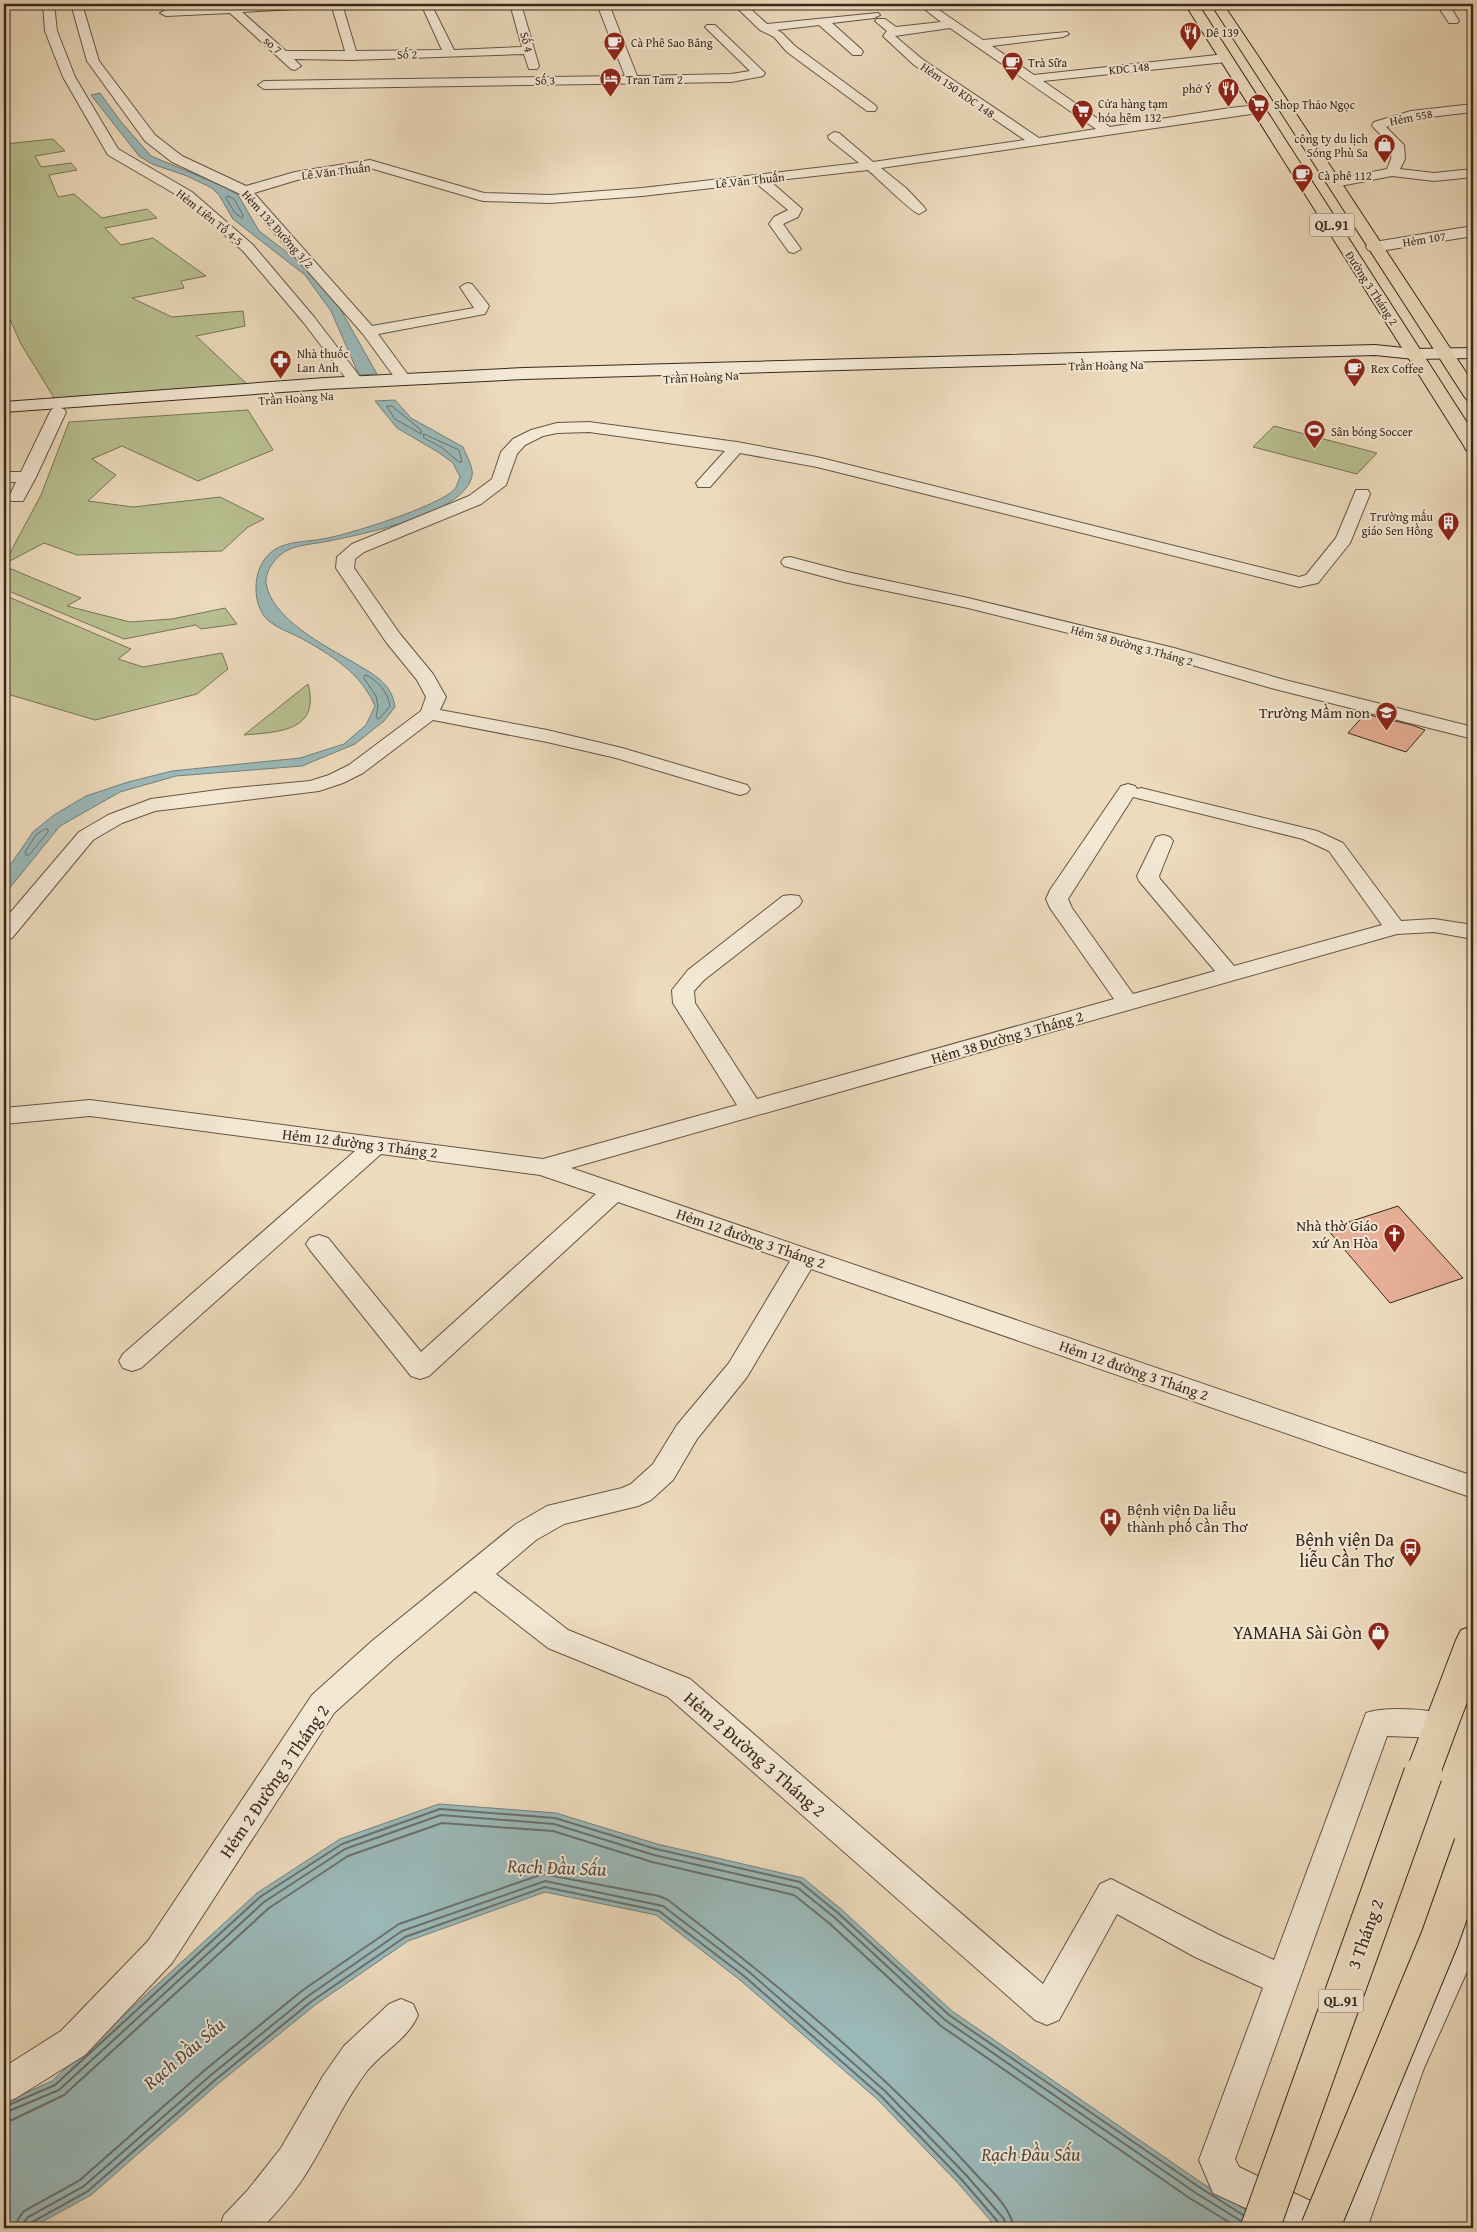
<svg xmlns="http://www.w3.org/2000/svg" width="1477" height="2232" font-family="'Gentium Book Plus',serif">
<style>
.green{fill:#b8c091;stroke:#787457}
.water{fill:#9bb9b9;stroke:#737f7b}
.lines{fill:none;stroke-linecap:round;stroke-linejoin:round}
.shore-far1{stroke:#6a706b;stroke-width:1}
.shore{stroke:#6a706b;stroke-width:2}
.building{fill:#e7af97;stroke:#38281d}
.minor-casing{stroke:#655545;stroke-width:2}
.tertiary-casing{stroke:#655545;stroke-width:2}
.secondary-casing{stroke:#38281d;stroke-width:2}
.trunk-casing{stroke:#38281d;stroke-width:2}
.minor{fill:#f3e8d4;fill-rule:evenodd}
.tertiary{fill:#f3e8d4;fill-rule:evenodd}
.secondary{fill:#f3e8d4;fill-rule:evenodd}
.trunk{fill:#eddbbd;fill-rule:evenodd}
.trunk-bridge-casing{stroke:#38281d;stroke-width:40;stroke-linecap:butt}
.trunk-bridge{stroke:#eddbbd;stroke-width:38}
.labels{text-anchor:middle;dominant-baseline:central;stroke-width:4;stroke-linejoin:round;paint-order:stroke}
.far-poi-label{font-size:12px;fill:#38281d;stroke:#f3e8d4;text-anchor:start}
.far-street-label{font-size:12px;fill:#38281d;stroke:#f3e8d4}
.shield{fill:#f3e8d4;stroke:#706254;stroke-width:1}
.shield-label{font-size:14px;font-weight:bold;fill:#38281d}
.poi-label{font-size:15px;fill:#38281d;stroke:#f3e8d4;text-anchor:end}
.street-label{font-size:15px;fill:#38281d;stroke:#f3e8d4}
.near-poi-label{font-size:18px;fill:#38281d;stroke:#f3e8d4;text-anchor:end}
.near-street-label{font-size:18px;fill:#38281d;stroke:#f3e8d4}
.near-water-label{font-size:19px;font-style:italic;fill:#514c44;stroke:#f3e8d4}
</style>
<rect width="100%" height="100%" fill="#eddbbd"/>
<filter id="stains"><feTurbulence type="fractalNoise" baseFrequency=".004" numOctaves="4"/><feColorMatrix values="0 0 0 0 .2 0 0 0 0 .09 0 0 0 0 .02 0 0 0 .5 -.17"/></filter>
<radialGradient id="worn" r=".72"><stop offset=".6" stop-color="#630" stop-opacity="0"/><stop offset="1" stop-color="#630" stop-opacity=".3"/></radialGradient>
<path class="green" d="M53 139 65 151 35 156 41 167 71 163 77 170 49 175 58 197 74 194 102 218 147 209 157 218 105 228 121 245 153 238 206 276 181 281 184 288 132 298 172 317 243 311 245 326 196 336 249 386 56 401 21 344 4 306V144Z
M248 410 273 450 198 481 122 446 92 459 116 475 88 501 133 507 220 497 264 519 248 527 222 551 77 555 44 543 4 564 41 495 69 422Z
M1274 426 1377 453 1357 474 1253 447Z
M4 566 81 598 67 606 130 622 172 619 225 608 237 624 201 629 196 625 124 639 4 589Z
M4 595 131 649 118 659 143 667 222 653 228 669 197 694 95 720 4 693Z
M308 684C321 732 277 732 244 735Z"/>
<path class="water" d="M100 93 121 122 151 156 225 187 238 195 259 231 297 260 334 298 377 374 359 375 331 311 305 275 233 219 219 195 212 188 187 176 152 164 139 156 91 95Z
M395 400 411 418 463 447C466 455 474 468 472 476 464 514 363 534 329 541 315 544 301 544 288 550 277 555 265 570 266 583 271 618 325 646 353 662 373 674 392 683 395 707L384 721 355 744 302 766 176 776 120 792 60 826 4 895V874L33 832 54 815 86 796 128 782 172 771 300 758 344 744 366 725 375 706C361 673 331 655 301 638 291 633 279 629 270 622 253 609 252 577 264 560 278 540 301 543 322 539 348 535 436 507 454 490 457 487 458 481 460 477L453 463 438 452 397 428 375 401Z
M439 1804 556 1813 657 1844 803 1878 841 1909 952 2011 1202 2183 1275 2228H997L958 2183 877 2099 740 1980 656 1915 545 1892 408 1941 315 2005 219 2083 91 2195 31 2228H4V2103L52 2081 257 1893 340 1839Z"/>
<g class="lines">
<path class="shore-far1" d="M228 196 234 199 243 215 242 218 235 213 226 198Z
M387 406H392L421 430V434L395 419Z
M424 434 459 450 462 462H459L441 447 424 438Z
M366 675C378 681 388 692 390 706L379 719 376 717 378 706 376 696 364 678Z
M45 829H48V832L29 855H26L25 852 36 835Z"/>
<path class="shore" d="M4 2107 55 2085 260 1897 342 1844 440 1809 555 1818 656 1849 800 1882 838 1913 949 2015 1199 2187 1243 2215
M4 2113 59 2090 264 1902 345 1849 441 1815 554 1824 654 1855 798 1888 834 1917 945 2020 1196 2193 1241 2221
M4 2121 12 2120 64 2095 269 1908 348 1856 442 1823 553 1831 652 1862 794 1895 829 1923 941 2026 1191 2199 1239 2228
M16 2228 18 2219 24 2211 80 2180 206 2069 303 1990 399 1924 543 1874 659 1896 668 1900C776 1983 881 2069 972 2170 987 2187 1010 2205 1014 2228
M23 2228 24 2222 28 2217 84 2186 211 2075 308 1996 402 1931 545 1881 663 1906 748 1971 885 2091 967 2176 1004 2219 1006 2228
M30 2228 32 2222 88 2191 215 2080 312 2001 405 1937 545 1887 659 1911 744 1976 881 2096 962 2180 999 2223 1000 2228"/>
</g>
<path class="building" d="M1365 714 1412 725 1425 730 1406 752 1348 733Z
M1398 1206 1463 1278 1390 1303 1327 1229Z"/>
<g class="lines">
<defs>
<path id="minor" d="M43 4H54L57 31 75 77 118 149 192 192 253 245 314 317 364 382 361 385H351L304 323 243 251 182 198 108 155 63 77 45 31Z
M71 4H82L99 61 155 135 182 156 246 186 295 172 370 160 484 193 550 195 642 188 859 163 829 139 828 136 834 132 839 133 873 162 1025 140 914 65 885 38 883 36 887 31 875 21 877 19H885L896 27 941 22 918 4H930L983 40 1067 32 1069 34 1063 37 992 46 1034 75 1226 54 1232 58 1226 62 1043 81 1110 127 1230 108 1258 105 1264 109 1258 113 881 168 906 188 924 207 926 210 919 214C913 213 876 177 868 170L770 181 802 209 798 217 783 224 801 249 794 253 789 252 769 224 774 217 788 210 756 183 642 196 550 203 483 201 370 168 297 180 254 193 372 326 474 308 460 287 467 283 472 284 487 303 489 306 485 314 378 334 411 379 408 382H398L363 334 240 194 172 162 145 141 87 61ZM950 28 1096 129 1039 138 922 59 895 36Z
M275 4H342L356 51 442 50 421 4H431L454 50 522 47 510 4H521L539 66 537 69H529L524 54 352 60 294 59 301 66 295 70 291 69 230 13 166 16 160 13 166 10ZM332 7 345 51H286L242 12Z
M597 4H609L637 76 731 74 750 71 707 29 705 27 707 25H715L765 73 763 76 731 82 264 89 258 85 264 81 625 76Z
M733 4H745L767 24 878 13 880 15 874 18 832 23 861 49 863 52 861 55H853L819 25 777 30 782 33 795 46 875 105 877 108 875 111H867L787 52 774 37 760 30Z
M1445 4H1456L1453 11 1459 21 1457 23H1449L1441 11Z
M1473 104V112L1412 119 1386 127 1404 145 1405 159 1400 169 1434 173 1473 169V177L1434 181 1392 176 1335 187 1328 183 1335 179 1387 169 1391 159 1392 146 1374 128 1372 125 1374 122 1411 111Z
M58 407 64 409 66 412 36 477 23 501H11L9 497 16 482H4V472H21L50 412 52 409Z
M589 422 737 442 817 457 1299 577 1306 575 1336 538 1356 490H1368L1370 494 1350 543 1318 583 1299 587 817 467 740 453 710 487H698L696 483 725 451 589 432 557 433 543 436 525 445 517 454 506 485 481 504 364 552 355 559 354 568 400 634 433 674 446 697 440 710 547 730 622 748 747 785 750 789 747 793 740 795 733 793 616 758 547 742 433 720 363 773 343 783 319 791 155 811 122 823 93 840 12 938 4 940V920L79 832 108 815 151 799 225 789 310 781 329 775 349 765 421 711 426 697 417 680 386 642 336 568 337 557 352 544 469 496 492 479 501 452 513 439 531 430 557 423Z
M790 557 847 572 968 598 1174 648 1285 680 1473 727V739L1271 688 1161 656 968 608 844 582 784 566 781 562 784 558Z
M1128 784 1135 786 1137 789 1141 788 1317 831 1343 843 1401 921 1434 919 1473 925V939L1434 932 1397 934 571 1168 1473 1476V1498L811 1269 747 1377 697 1439 673 1480 651 1500 638 1506 564 1524 536 1540 496 1574 568 1630 690 1679 1043 1984 1100 1884 1111 1879 1219 1935 1274 1960 1366 1713C1386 1706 1432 1709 1452 1716L1456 1725 1452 1734 1441 1738 1387 1736 1235 2159 1239 2167 1336 2213 1391 2065 1461 1911 1473 1907V1958L1424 2068 1367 2228H1289L1213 2193 1199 2160 1263 1988 1195 1957 1117 1914 1059 2020 1047 2025 1035 2020 668 1697 548 1648 475 1591 394 1659 334 1713 172 1963 85 2055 16 2098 4 2103V2067L61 2031 148 1941 312 1695 372 1641 516 1524 547 1506 622 1488 631 1484 653 1464 677 1425 729 1363 790 1261 618 1202 429 1376 420 1379 411 1376 310 1250 306 1244 310 1238 319 1235 328 1238 421 1352 596 1194 540 1175 381 1154 141 1368 132 1371 123 1368 119 1361 123 1354 355 1151 90 1116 4 1124V1108L90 1100 543 1159 737 1105 673 1003 672 990 688 970 783 896 791 895 799 896 802 901 799 906 704 980 694 991 695 1003 757 1099 1114 999 1050 908 1046 899 1050 890 1121 786ZM1133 797 1303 839 1329 851 1382 925 1234 966 1160 879 1159 876 1173 841 1170 837 1163 835 1156 837 1137 876 1139 881 1215 971 1133 994 1072 908 1068 899Z
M401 1999 413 2004 418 2015C408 2039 383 2051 367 2071 343 2102 328 2139 307 2172 295 2192 278 2211 262 2228H219L224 2215 247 2191 281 2148 323 2076 344 2046 389 2004Z"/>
<path id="tertiary" d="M1473 226V236L1374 252 1368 250 1366 247 1368 244 1374 242Z"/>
<path id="secondary" d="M1375 345 1414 349 1473 348V358L1414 359 1375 355 524 379 325 389 4 412V402L325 378 524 368Z"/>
<path id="trunk" d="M1185 4H1198L1473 432V452L1466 450 1464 446Z
M1211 4H1223L1256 53 1473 383V401L1467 400 1464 396Z
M1473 1626V1686L1436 1785 1423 1790 1410 1785 1405 1774 1456 1640 1461 1630Z"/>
</defs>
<use href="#minor" class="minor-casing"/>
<use href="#tertiary" class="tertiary-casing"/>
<use href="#secondary" class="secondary-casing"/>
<use href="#trunk" class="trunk-casing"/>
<use href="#minor" class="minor"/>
<use href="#tertiary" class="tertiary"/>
<use href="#secondary" class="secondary"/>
<use href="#trunk" class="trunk"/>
<defs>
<path id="trunk-bridge" d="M1260 2228 1423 1774
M1320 2228 1440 1938 1473 1845"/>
</defs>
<use href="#trunk-bridge" class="trunk-bridge-casing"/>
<use href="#trunk-bridge" class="trunk-bridge"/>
</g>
<defs>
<symbol id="restaurant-pin" viewBox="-11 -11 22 30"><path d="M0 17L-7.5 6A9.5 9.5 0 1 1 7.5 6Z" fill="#8f2418" stroke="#f3e8d4"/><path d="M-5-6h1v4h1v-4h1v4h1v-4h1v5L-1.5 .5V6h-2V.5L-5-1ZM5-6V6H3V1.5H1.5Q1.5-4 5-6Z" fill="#fff"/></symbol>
<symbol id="cafe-pin" viewBox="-11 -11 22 30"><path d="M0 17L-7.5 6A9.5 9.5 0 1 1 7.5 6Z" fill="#8f2418" stroke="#f3e8d4"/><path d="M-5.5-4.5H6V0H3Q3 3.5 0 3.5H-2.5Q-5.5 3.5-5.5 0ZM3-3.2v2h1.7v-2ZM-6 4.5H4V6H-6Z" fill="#fff"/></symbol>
<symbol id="hotel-pin" viewBox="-11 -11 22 30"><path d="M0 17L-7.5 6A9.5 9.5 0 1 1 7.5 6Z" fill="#8f2418" stroke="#f3e8d4"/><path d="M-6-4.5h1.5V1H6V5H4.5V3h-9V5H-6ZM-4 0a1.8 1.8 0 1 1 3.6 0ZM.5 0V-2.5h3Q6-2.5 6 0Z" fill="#fff"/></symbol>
<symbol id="supermarket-pin" viewBox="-11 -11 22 30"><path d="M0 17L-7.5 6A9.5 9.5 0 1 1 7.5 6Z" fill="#8f2418" stroke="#f3e8d4"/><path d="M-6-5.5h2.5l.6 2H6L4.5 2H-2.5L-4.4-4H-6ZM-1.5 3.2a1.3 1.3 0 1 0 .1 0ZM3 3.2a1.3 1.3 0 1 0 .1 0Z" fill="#fff"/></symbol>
<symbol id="shop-pin" viewBox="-11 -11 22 30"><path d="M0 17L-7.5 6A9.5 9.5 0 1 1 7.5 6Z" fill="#8f2418" stroke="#f3e8d4"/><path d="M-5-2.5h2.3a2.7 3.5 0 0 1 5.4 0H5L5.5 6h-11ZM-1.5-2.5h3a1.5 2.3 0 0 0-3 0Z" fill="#fff"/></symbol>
<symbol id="pharmacy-pin" viewBox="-11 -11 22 30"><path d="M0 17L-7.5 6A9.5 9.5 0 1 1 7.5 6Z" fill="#8f2418" stroke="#f3e8d4"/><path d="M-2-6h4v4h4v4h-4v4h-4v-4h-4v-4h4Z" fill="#fff"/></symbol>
<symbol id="stadium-pin" viewBox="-11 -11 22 30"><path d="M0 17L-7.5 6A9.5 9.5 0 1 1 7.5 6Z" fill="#8f2418" stroke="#f3e8d4"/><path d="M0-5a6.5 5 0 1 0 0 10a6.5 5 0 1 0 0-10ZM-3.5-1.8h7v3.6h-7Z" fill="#fff"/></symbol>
<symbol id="building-pin" viewBox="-11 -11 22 30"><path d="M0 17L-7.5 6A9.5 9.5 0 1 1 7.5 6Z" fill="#8f2418" stroke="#f3e8d4"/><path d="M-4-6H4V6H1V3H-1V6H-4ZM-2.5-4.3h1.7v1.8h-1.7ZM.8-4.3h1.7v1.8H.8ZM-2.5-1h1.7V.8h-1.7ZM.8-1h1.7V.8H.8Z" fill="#fff"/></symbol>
<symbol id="school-pin" viewBox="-11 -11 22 30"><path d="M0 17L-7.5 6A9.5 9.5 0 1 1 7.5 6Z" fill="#8f2418" stroke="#f3e8d4"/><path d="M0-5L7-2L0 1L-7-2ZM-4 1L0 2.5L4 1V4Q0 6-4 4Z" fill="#fff"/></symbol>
<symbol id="church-pin" viewBox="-11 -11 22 30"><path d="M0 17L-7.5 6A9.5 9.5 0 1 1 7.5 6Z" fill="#8f2418" stroke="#f3e8d4"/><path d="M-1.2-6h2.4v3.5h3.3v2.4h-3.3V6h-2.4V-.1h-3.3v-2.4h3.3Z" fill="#fff"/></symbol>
<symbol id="hospital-pin" viewBox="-11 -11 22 30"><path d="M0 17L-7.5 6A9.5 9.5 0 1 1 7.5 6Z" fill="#8f2418" stroke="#f3e8d4"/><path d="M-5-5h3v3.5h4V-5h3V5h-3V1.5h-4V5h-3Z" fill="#fff"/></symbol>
<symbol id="bus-pin" viewBox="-11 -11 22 30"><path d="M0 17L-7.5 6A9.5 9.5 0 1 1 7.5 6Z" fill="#8f2418" stroke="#f3e8d4"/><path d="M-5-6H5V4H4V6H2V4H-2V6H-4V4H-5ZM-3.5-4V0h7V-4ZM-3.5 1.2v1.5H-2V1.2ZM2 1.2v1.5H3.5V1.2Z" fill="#fff"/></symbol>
</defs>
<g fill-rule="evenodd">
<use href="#restaurant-pin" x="1178" y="20" width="25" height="34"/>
<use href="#cafe-pin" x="602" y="30" width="25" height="34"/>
<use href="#cafe-pin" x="1000" y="50" width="25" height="34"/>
<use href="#hotel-pin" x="598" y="66" width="25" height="34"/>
<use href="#restaurant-pin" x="1216" y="76" width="25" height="34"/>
<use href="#supermarket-pin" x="1246" y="92" width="25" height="34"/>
<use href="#supermarket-pin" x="1070" y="98" width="25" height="34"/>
<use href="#shop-pin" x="1372" y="132" width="25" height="34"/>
<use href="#cafe-pin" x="1290" y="162" width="25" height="34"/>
<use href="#pharmacy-pin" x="268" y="348" width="25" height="34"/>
<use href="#cafe-pin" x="1342" y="356" width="25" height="34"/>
<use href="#stadium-pin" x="1302" y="418" width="25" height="34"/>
<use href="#building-pin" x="1436" y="510" width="25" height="34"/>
<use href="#school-pin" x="1374" y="700" width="25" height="34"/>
<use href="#church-pin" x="1382" y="1222" width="25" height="34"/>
<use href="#hospital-pin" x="1098" y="1506" width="25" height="34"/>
<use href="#bus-pin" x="1398" y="1536" width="25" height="34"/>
<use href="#shop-pin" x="1366" y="1620" width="25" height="34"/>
</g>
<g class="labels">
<g class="far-poi-label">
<text x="1206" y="32">Dê 139</text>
<text x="631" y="42">Cà Phê Sao Băng</text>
<text x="1028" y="62">Trà Sữa</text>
<text x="626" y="79">Tran Tam 2</text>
<text x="1212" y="88" text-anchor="end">phở Ý</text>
<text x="1098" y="103">Cửa hàng tạm<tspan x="1098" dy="14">hóa hẽm 132</tspan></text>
<text x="1274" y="104">Shop Thảo Ngọc</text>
<text x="1368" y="138" text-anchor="end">công ty du lịch<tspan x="1368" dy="14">Sóng Phù Sa</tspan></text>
<text x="1318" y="175">Cà phê 112</text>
<text x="297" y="353">Nhà thuốc<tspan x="297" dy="14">Lan Anh</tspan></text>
<text x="1371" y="368">Rex Coffee</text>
<text x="1331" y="431">Sân bóng Soccer</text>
<text x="1433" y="516" text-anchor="end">Trường mẩu<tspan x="1433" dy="14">giáo Sen Hồng</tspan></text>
</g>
<g class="far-street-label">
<text transform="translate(527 42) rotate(75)">Số 4</text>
<text transform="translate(273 45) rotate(41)">so 7</text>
<text transform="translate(407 54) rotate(-1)">Số 2</text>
<text transform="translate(1129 68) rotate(-6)">KDC 148</text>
<text transform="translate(545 80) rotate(-1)">Số 3</text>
<text transform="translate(958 90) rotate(35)">Hẻm 150 KDC 148</text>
<text transform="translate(1411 117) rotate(-11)">Hẻm 558</text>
<text transform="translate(336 171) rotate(-7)">Lê Văn Thuấn</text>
<text transform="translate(750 180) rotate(-6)">Lê Văn Thuấn</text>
<text transform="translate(210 217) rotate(39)">Hẻm Liên Tổ 4-5</text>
<text transform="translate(278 229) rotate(48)">Hẻm 132 Đường 3/2</text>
<text transform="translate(1424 239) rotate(-9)">Hẻm 107</text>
<text transform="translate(1372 288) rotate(57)">Đường 3 Tháng 2</text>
<text transform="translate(1106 365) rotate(-1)">Trần Hoàng Na</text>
<text transform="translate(701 377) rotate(-3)">Trần Hoàng Na</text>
<text transform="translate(296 398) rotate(-4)">Trần Hoàng Na</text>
<text transform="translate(1132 645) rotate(15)">Hẻm 58 Đường 3 Tháng 2</text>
</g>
<g class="shield">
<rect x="1309.5" y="213.5" width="45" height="23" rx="4"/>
<rect x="1318.5" y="1989.5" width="45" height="23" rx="4"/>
</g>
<g class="shield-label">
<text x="1332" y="225">QL.91</text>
<text x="1341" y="2001">QL.91</text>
</g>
<g class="poi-label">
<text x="1370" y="712">Trường Mầm non</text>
<text x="1378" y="1225">Nhà thờ Giáo<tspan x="1378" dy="17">xứ An Hòa</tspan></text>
<text x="1127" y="1509" text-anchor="start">Bệnh viện Da liễu<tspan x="1127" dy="17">thành phố Cần Thơ</tspan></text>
</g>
<g class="street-label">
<text transform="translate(1007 1037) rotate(-16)">Hẻm 38 Đường 3 Tháng 2</text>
<text transform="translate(360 1143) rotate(7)">Hẻm 12 đường 3 Tháng 2</text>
<text transform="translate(751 1238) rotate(19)">Hẻm 12 đường 3 Tháng 2</text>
<text transform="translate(1134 1370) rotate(19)">Hẻm 12 đường 3 Tháng 2</text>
</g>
<g class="near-poi-label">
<text x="1394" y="1539">Bệnh viện Da<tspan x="1394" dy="21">liễu Cần Thơ</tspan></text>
<text x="1362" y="1632">YAMAHA Sài Gòn</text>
</g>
<g class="near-street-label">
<text transform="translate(755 1754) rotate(41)">Hẻm 2 Đường 3 Tháng 2</text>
<text transform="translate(274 1781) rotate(-56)">Hẻm 2 Đường 3 Tháng 2</text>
<text transform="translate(1365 1934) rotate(-70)">3 Tháng 2</text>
</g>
<g class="near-water-label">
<text transform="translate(557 1867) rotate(2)">Rạch Đầu Sấu</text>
<text transform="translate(184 2053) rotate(-40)">Rạch Đầu Sấu</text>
<text x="1031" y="2154">Rạch Đầu Sấu</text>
</g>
</g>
<rect width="1477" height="2232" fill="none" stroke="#eddbbd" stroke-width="20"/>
<rect x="5" y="5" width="1467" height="2222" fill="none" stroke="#38281d" stroke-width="2.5"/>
<rect x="10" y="10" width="1457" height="2212" fill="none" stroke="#38281d"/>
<rect width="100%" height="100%" filter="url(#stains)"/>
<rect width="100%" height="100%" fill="url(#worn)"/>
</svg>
